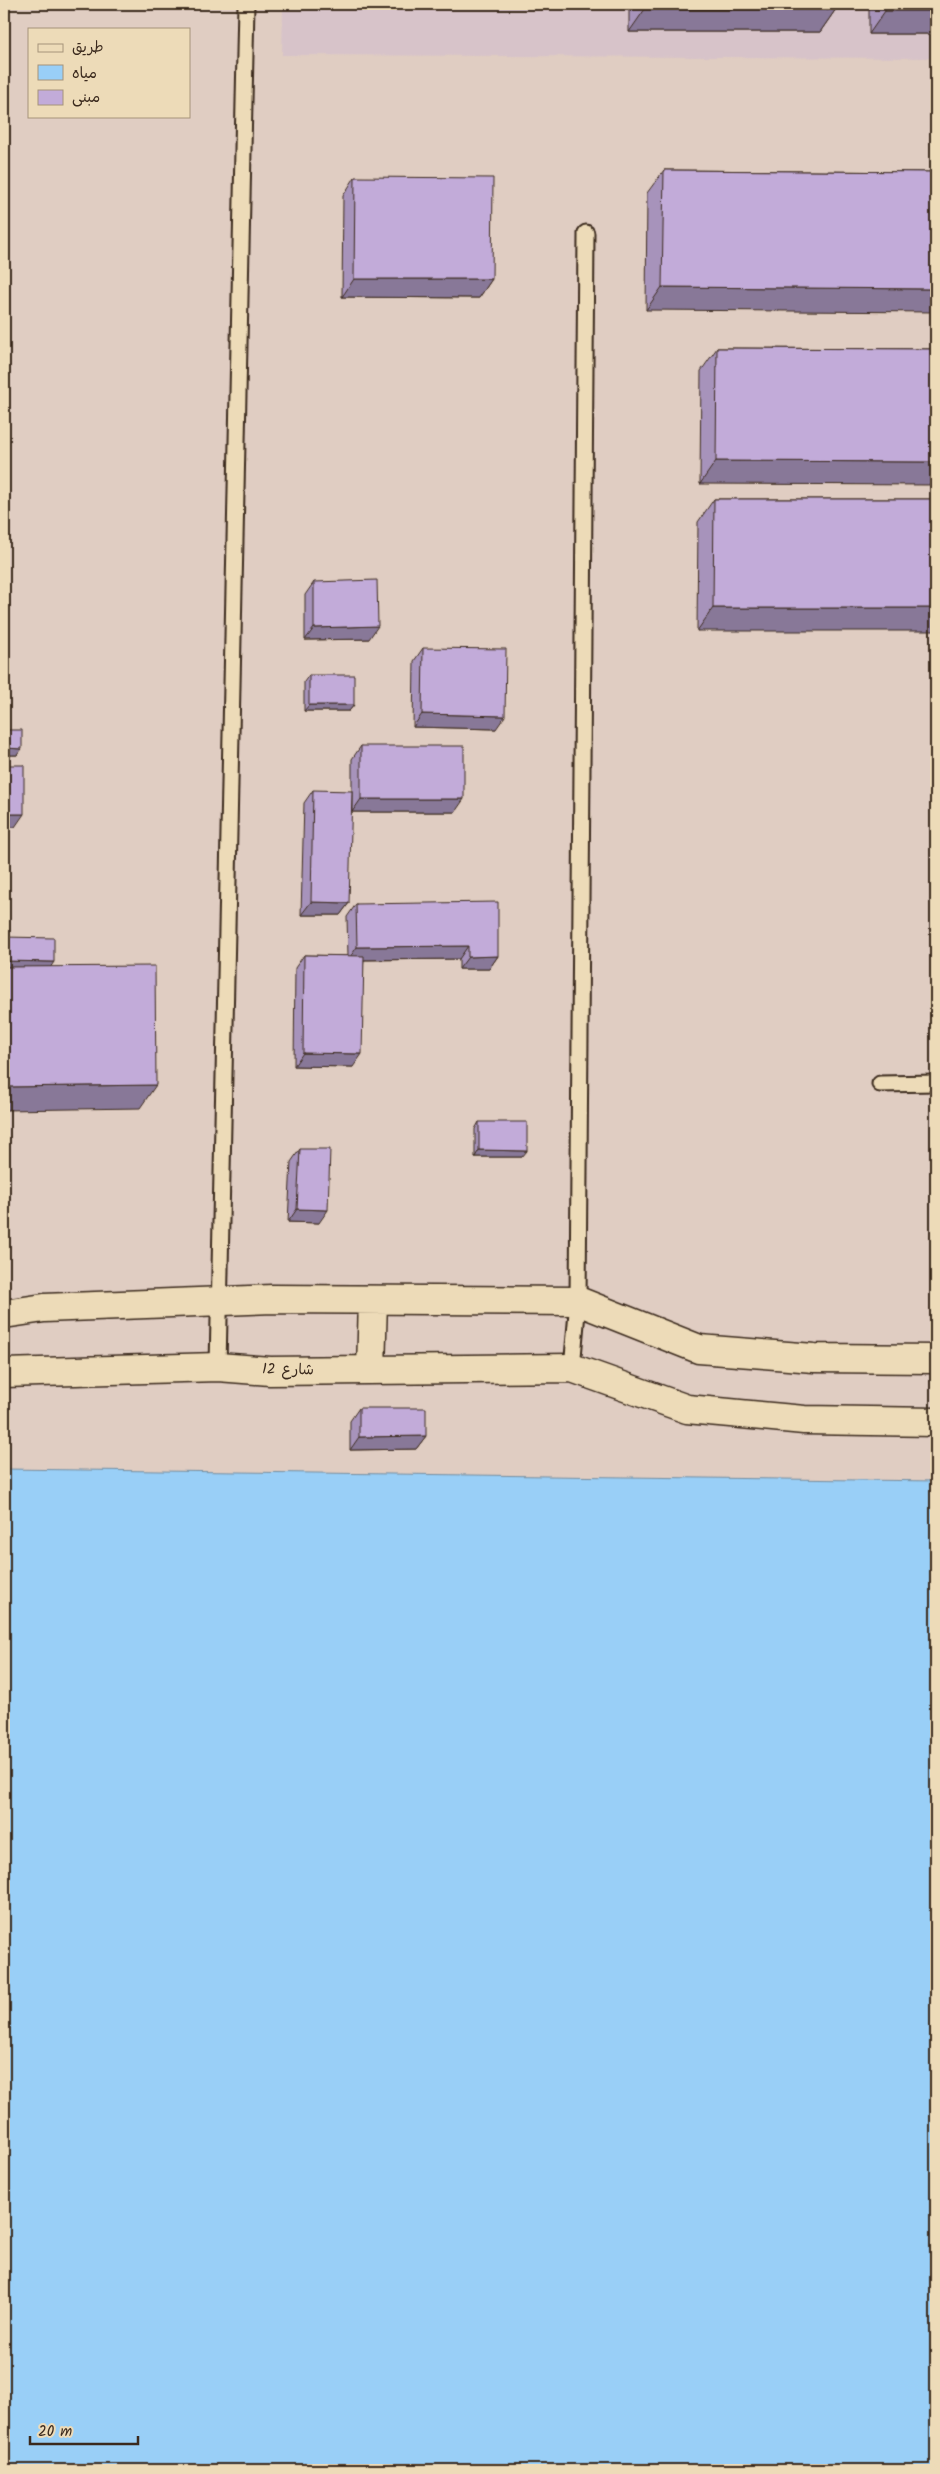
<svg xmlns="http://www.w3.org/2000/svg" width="940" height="2474" font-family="Kalam,'Playpen Sans Arabic',sans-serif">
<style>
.built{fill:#d7c3c9}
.water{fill:#99cff7;stroke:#738da0}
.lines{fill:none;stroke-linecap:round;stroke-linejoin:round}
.service-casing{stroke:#3b2a1e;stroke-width:19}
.tertiary-casing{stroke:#3b2a1e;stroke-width:31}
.service{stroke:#eddbb8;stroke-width:15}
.tertiary{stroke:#eddbb8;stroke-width:28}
.wall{fill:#a793bb;stroke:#3b2a1e}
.shaded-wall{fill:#887898;stroke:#3b2a1e}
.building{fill:#c2abd9;stroke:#3b2a1e}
.labels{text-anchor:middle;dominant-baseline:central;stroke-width:5;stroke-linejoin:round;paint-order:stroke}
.street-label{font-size:15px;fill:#3b2a1e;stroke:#eddbb8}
</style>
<rect width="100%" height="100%" fill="#e0cdc2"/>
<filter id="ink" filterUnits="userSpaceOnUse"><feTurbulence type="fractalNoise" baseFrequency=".02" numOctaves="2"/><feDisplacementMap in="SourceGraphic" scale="10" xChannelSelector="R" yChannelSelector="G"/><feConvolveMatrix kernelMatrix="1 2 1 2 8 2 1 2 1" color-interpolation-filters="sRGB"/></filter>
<g filter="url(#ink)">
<path class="built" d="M283 4H936V58L282 55Z"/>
<path class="water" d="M4 1469 936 1481V2470H4Z"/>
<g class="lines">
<defs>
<path id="service" d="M880 1084 936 1083
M218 1367 246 4
M572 1368 578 1301 586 233"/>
<path id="tertiary" d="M4 1314 44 1308 272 1299 578 1301 699 1349 814 1358 936 1359
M371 1370 373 1300
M4 1373 218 1367 270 1371 572 1368 687 1409 804 1420 936 1422"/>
</defs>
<use href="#service" class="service-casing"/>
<use href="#tertiary" class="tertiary-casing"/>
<use href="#service" class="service"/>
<use href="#tertiary" class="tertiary"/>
</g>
<path class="wall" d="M629 4H837L836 9 820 32H629Z
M869 4H936V34H869Z
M664 170 936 172 646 310 647 193Z
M355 177 492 279 479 298 342 297 343 196Z
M717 348 936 349 700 484 701 371Z
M714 499H936L697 631 698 522Z
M314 582 369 639 305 640V595Z
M423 648 496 729 413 727 414 661Z
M309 675 354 705 349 711H304V682Z
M6 730 17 755H4V733Z
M361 746 455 812H352V759Z
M313 790 349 903 340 915H301L304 803Z
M356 904 498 956 489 969H459V959L364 960 353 1067 294 1066 295 968 304 955 348 956 347 917Z
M479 1122 522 1157H475V1129Z
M300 1149 319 1223 288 1222 291 1162Z
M359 1408 426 1436 416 1449 350 1450V1421Z"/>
<path class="shaded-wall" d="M645 9H836L820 32H629Z
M885 11H936V34H869Z
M354 279H492L479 298 342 297Z
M662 287 936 289V312L646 310Z
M716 461 936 462V485L700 484Z
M713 608H936V631H697Z
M378 626 369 639 305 640 314 628Z
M309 705H354L349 711H304Z
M422 714 505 716 496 729 413 727Z
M6 748 22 749 17 755H4V750Z
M361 799H464L455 812H352Z
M4 814H24L15 827H4Z
M311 902 349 903 340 915H301Z
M468 946 459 959 348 960 357 947Z
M498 956 489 969H459L468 957Z
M4 961 54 962 45 975 4 974Z
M303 1053 362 1054 353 1067 294 1066Z
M156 1085 140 1108 4 1110V1087Z
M479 1150 527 1151 522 1157H475Z
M297 1209 328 1210 319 1223 288 1222Z
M426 1436 416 1449 350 1450 359 1437Z"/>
<path class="building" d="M645 4H837L836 9H645Z
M885 4H936V11H885Z
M664 170 936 172V289L662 287Z
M355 177 493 178 492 279H354Z
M717 348 936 349V462L716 461Z
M714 499H936V608H713Z
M377 580 378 626 314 628V582Z
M423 648 506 649 505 716 422 714Z
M309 675H354V705H309Z
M6 730H22V749L6 748Z
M361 746H464V799H361Z
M4 765H24V814H4Z
M313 790 352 791 349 903 311 902Z
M498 902V956L468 957V946L357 947 356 904Z
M4 937 54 938V962L4 961Z
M304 955 364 956 362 1054 303 1053Z
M155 966 156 1085 4 1087V967Z
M479 1122H527V1151L479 1150Z
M300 1149H330L328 1210 297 1209Z
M359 1408H426V1436L359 1437Z"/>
</g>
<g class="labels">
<g class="street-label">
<text transform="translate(288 1370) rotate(1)">شارع 12</text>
</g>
</g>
<rect width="940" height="2474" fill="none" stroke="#eddbb8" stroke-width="20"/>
<rect x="10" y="10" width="920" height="2454" fill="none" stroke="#3b2a1e" stroke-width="2" filter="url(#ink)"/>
<rect x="28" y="28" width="162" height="90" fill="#eddbb8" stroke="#a6947a"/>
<rect x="38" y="44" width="25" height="8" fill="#eddbb8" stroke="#a6947a"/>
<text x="72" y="52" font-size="15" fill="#3b2a1e">طريق</text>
<rect x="38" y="65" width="25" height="15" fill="#99cff7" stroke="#a6947a"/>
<text x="72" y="78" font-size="15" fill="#3b2a1e">مياه</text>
<rect x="38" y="90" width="25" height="15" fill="#c2abd9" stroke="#a6947a"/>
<text x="72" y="102" font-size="15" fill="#3b2a1e">مبنى</text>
<path d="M30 2436v8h108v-8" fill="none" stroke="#3b2a1e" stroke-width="2.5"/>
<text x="38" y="2436" font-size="15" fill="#3b2a1e" stroke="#eddbb8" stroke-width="4" paint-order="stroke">20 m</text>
</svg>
